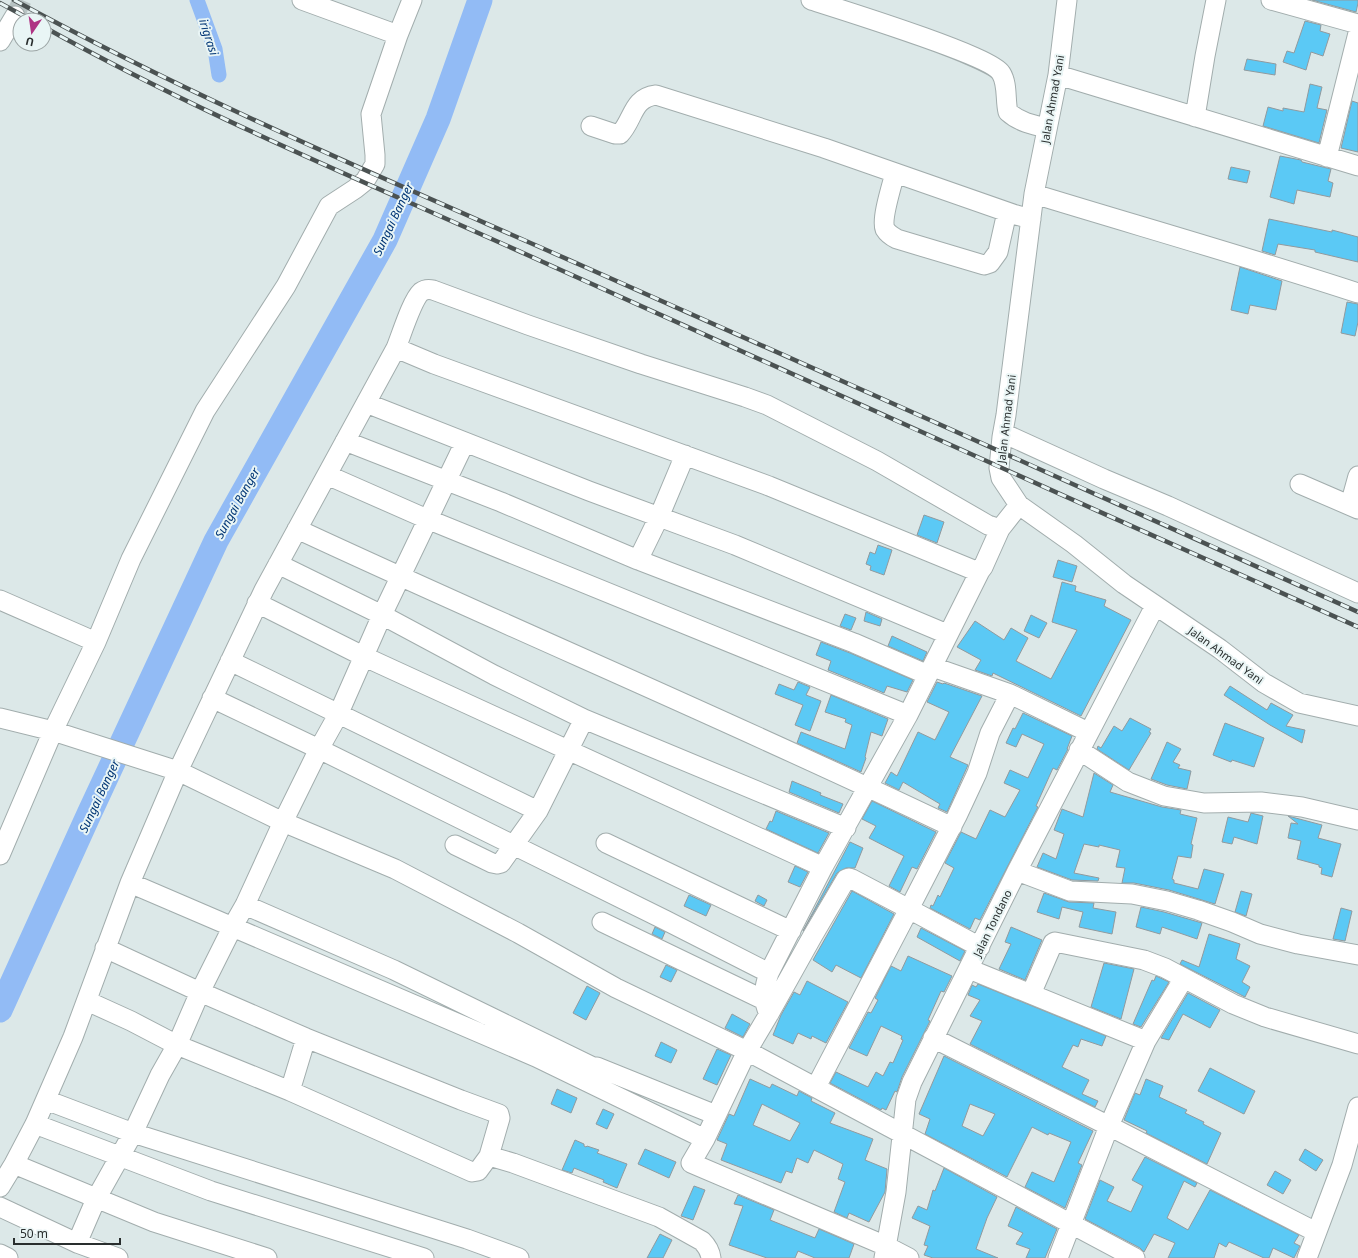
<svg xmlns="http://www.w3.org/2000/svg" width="1358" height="1258" font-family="'Noto Sans',sans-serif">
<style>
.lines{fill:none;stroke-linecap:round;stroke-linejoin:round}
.canal{stroke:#92bbf5;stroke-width:15}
.river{stroke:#92bbf5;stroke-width:25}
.building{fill:#5bc9f5;stroke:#919a9e;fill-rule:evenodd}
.minor-tunnel{stroke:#b8c3c3;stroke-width:19;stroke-dasharray:19 10;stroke-linecap:butt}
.minor-casing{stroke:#a2adad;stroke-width:21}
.minor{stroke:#fff;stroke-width:19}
.rail-casing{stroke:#4b5252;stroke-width:4.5}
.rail{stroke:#e9f5f5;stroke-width:3;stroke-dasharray:9;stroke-linecap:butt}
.labels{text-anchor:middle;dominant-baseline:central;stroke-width:4;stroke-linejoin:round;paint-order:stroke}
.street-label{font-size:11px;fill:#292e2e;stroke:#e9f5f5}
.water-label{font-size:12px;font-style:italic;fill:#033776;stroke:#e9f5f5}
</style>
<rect width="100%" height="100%" fill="#dce8e8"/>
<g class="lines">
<path class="canal" d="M197 0 215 49 219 75"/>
<path class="river" d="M0 1010 89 814 216 541 385 240 438 119 480 0"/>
</g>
<path class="building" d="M1312 0H1358V3L1356 12Z
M1305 21 1321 25 1320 31 1330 34 1323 56 1311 52 1306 70 1283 62 1287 51 1294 53Z
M1247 59 1276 64 1275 75 1244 70Z
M1310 84 1322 87 1317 108 1327 110 1319 143 1263 126 1268 107 1283 111V108L1304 112Z
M1352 101 1358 103V152L1341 148Z
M1280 156 1301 160 1302 162 1331 169 1328 181 1333 183 1330 197 1297 190 1294 204 1270 197Z
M1231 167 1250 171 1247 183 1228 179Z
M1269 219 1332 232V230L1358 237V262L1315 252V250L1278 244 1275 255 1262 251Z
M1240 267 1282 281 1276 310 1250 305 1248 314 1231 310Z
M1347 302 1358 304V322L1355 336 1341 333Z
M924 515 944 522 937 543 917 535Z
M878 545 892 550 884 575 870 570 871 566 866 564 870 552 875 554Z
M1058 560 1077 566 1072 582 1053 577Z
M1062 582 1076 586 1075 591 1106 600 1104 606 1131 620 1081 716 993 673 992 676 975 670 981 660 957 647 975 621 1004 640 1011 628 1028 638 1016 661 1051 679 1077 630 1052 622Z
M866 612 882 619 880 626 864 621Z
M845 614 856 618 851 630 840 626Z
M1031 615 1047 623 1039 638 1024 631Z
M892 636 927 652 923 661 888 646Z
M821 642 850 653 913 680 907 692 887 686 884 693 828 670 831 661 816 655Z
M798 682 810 687 806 695 821 701 810 731 795 725 803 705 775 694 779 684 794 690Z
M937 682 943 684 944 683 982 696 950 757 968 765 947 812 938 808 940 804 903 782 899 790 885 783 891 772 897 776 918 732 935 740 949 712 927 702Z
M1230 686 1267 710 1271 703 1293 715 1286 726 1305 730 1302 743 1270 725 1224 695Z
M831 695 888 719 882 736 871 732 865 757 866 758 861 772 797 743 801 732 845 749 852 725 845 722 846 719 825 712Z
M1023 713 1072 736 1067 749H1068L1057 770 1053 768 1036 806 1038 807 980 920 975 918 970 929 930 908 931 905 933 906 938 895 940 897 954 868 945 863 960 834 961 832 976 839 990 810 1005 817 1020 790 1004 783 1010 770 1028 778 1044 744 1022 734 1016 747 1006 743 1013 728 1015 729Z
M1130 718 1151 729 1149 732 1151 733 1129 770 1097 749 1098 746 1101 748 1114 726 1122 731Z
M1225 723 1264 738 1254 767 1232 760 1231 762 1213 755Z
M1167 742 1181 749 1173 762 1180 765 1178 768 1191 771 1187 789 1167 785 1151 779Z
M1094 773 1113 785 1110 792 1162 807 1181 810 1180 814 1197 818 1191 844 1193 845 1191 858 1178 856 1172 879 1174 880V883L1198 889 1204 869 1224 874 1215 904 1169 890 1134 883H1122L1125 868 1116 867 1120 850 1099 845V847L1084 844 1074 873 1099 878 1098 881 1072 880 1037 867 1043 853 1056 859 1064 834 1054 830 1062 809 1083 817Z
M792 781 821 793 820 795 843 804 839 813 789 792Z
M872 801 936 832 917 869 912 867 900 892 889 886 904 856 869 838 876 826 862 819Z
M776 811 829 833 818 853 766 829 770 821 772 822Z
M1251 813 1263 816 1257 844 1234 837 1232 844 1222 842 1228 817 1248 822Z
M1288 816 1322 825 1318 838 1341 844 1332 877 1321 874 1322 868 1319 867V865L1297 859 1301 841 1288 838 1291 823 1298 824Z
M850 842 863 848 855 868H846L837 873 803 931Z
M795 866 808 872 800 887 788 882Z
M852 891 894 914 861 978 836 965 832 972 813 960Z
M1241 891 1252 894 1246 916 1235 912Z
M1044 893 1069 902 1094 903 1093 908 1116 912 1112 934 1079 927 1083 912 1062 907 1059 919 1037 912Z
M689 895 711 905 706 916 684 906Z
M758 895 767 900 764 906 755 901Z
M1141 907 1164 912 1202 923 1197 939 1162 927 1160 934 1136 927Z
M1341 908 1352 911 1345 941 1333 939Z
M655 927 665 932 662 939 652 934Z
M1011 927 1042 940 1025 980 999 969 1011 944 1005 942Z
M921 928 965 951 960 961 917 937Z
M1209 934 1240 944 1236 959 1250 966 1242 982 1250 987 1245 997 1180 964 1182 960 1199 967Z
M908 956 952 976 944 992 941 991 928 1020 930 1021 902 1077 897 1092 895 1091 886 1110 882 1108 881 1110 830 1083 836 1072 868 1087 876 1072 883 1076 890 1062 893 1063 903 1040 901 1039 902 1036 881 1026 867 1056 849 1048 868 1012 871 1013 878 1000 875 998 891 966 901 971Z
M1104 963 1134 969 1121 1019 1091 1007Z
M666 965 677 970 671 982 660 977Z
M1156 976 1169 982 1141 1027 1133 1024 1152 980 1154 981Z
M807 981 848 1002 826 1043 812 1036 811 1039 798 1033 793 1044 773 1035 781 1015 794 992 800 995Z
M978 984 1106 1036 1102 1046 1081 1039 1078 1047 1073 1045 1062 1067 1089 1080 1082 1094 1098 1101 1095 1107 970 1044 982 1021 970 1016 980 1000 968 995 972 985 976 987Z
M587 986 600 993 586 1020 573 1013Z
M1188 993 1220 1010 1210 1028 1183 1014 1169 1040 1161 1038Z
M732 1014 750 1024 743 1037 725 1028Z
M661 1042 677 1050 671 1063 655 1056Z
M717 1049 731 1055 717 1085 703 1079Z
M944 1056 1093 1131 1078 1163 1082 1165 1065 1208 1025 1187 1032 1172 1054 1182 1071 1142 1049 1133 1048 1135 1032 1127 1007 1177 925 1134 930 1119 919 1114ZM970 1104 995 1114 983 1136 962 1126Z
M1210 1068 1255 1091 1244 1114 1198 1091Z
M750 1079 770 1088 772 1084 797 1096 799 1091 812 1098 811 1101 835 1113 830 1123 873 1139 865 1160 887 1169 885 1192 869 1222 849 1213 847 1218 834 1212 845 1182 838 1179 843 1164 814 1150 808 1163 797 1158 792 1173 786 1171 781 1183 721 1160 727 1144 717 1140 729 1114 734 1116ZM762 1104 800 1123 790 1141 753 1125Z
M1146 1079 1163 1086 1159 1097 1187 1110 1185 1113 1204 1122 1203 1124 1221 1133 1207 1164 1146 1133 1147 1131 1124 1120 1135 1093 1140 1095Z
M557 1089 577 1098 571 1113 551 1104Z
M603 1109 614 1114 607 1129 596 1124Z
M575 1140 584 1144V1146L586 1147 587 1146 599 1150 597 1153 627 1164 617 1188 603 1182 604 1180 574 1168 572 1173 562 1170Z
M645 1149 676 1162 669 1178 638 1164Z
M1305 1149 1323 1160 1316 1171 1299 1160Z
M1145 1157 1197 1183 1195 1187 1184 1181 1167 1218 1188 1230 1210 1190 1299 1235 1294 1243 1300 1246 1294 1258 1273 1248 1269 1258H1264L1229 1242 1226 1247 1219 1243 1214 1258H1168L1175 1243 1154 1234 1144 1252 1140 1248 1085 1219 1100 1180 1114 1187 1107 1201 1131 1212 1143 1186 1132 1180Z
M944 1168 997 1197 987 1218 976 1249 998 1258H933L924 1255 928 1246 924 1245 930 1226 912 1218 918 1206 927 1210 933 1190 935 1191Z
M1275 1171 1291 1180 1283 1194 1267 1185Z
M694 1186 705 1190 693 1220 681 1216Z
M738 1195 774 1210 770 1220 815 1238 819 1229 854 1244 849 1258H815L798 1251 795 1258H767L729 1245 743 1206 734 1204Z
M1016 1207 1057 1229 1045 1258H1026L1030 1249 1016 1244 1023 1233 1008 1226Z
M660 1234 672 1240 663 1258H647Z"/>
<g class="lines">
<path class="minor-tunnel" d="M15 16 22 0"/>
<defs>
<path id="minor" d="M302 0 398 35
M811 0C839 9 991 56 1001 73 1008 84 1005 100 1008 112 1019 122 1033 125 1047 128
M1067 0 1058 75 1034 194 1006 415 1002 437 999 468 1001 478 1019 505 1074 544 1124 584 1220 649 1264 683 1299 703 1358 716
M1271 0 1358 24
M0 41 15 16
M1058 75 1358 166
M1195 117 1205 56 1216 0
M591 126 615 134H620C634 119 632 98 656 95L824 148 1016 215 1031 219
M1327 157 1358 33
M895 173C892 185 881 219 885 229 888 234 893 237 897 239L984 265 990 263 998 252 1007 212
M1034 194C1142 227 1251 258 1358 293
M396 348C401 336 412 300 421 292 425 289 429 289 433 290L528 325 641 364 745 397 767 405 877 461 988 525 1000 529
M366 403 589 491 735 545 947 634
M1003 433 1104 479 1168 506 1358 593
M345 441 501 502 638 560 854 643 928 675
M327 475 427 519 908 715
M1300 484 1358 509
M1350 505 1358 476
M297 529C514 630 735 723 952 827
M638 560 659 517 685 455
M278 564 382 615 494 675 584 719 846 828
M0 600 96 642
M257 603 365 657 823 867
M230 661 538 811
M933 667 1010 694 1088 732
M212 698 319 749 665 920 769 973
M0 718 53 731 178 771 283 822 395 869 518 933 616 988 747 1051 1135 1258
M1079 750 1128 782 1164 796 1204 803 1261 802 1302 807 1358 820
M606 843 791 931
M455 845 492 863 497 864 501 863 538 811 584 719
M0 855 53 731 96 642 131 559 205 411 286 286 329 206 355 189 365 181 375 164V155L371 114 398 35 412 0
M1017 871 1070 891 1132 894 1167 901 1198 910 1232 922 1260 934 1298 944 1358 955
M130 883 536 1057 705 1139
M245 905 394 970 593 1067
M602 922 764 1000
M969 969 1146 1041
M1031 994 1053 943 1055 942 1144 960 1165 968 1233 1004 1265 1017 1358 1044
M87 1001 131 1021 177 1045 290 1091 472 1172 478 1171 489 1156 500 1118 499 1114 461 1100 306 1038 200 992 105 948
M769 1014 812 937 846 879 849 878 852 879 909 909 957 816 977 773 990 733 1010 694
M933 1038 1109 1126 1316 1232
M586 1076 593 1067H597L716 1115
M816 1087 909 909 980 947
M290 1091 306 1038
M46 1100 133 1133 467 1239 519 1258
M35 1124 211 1191 424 1258
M489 1156 513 1163 659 1217 702 1241C707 1246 710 1250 711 1258
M14 1164 154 1222 267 1258
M0 1187 14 1164 35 1124 73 1037 130 883 178 771 264 590 396 348 434 364 769 486 976 571H980L983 567 1000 529 1019 505
M0 1207 77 1243 118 1258
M77 1243 96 1199 133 1133 160 1075 177 1045 200 992 233 926 245 905 283 822 319 749 338 715 382 615 465 442
M0 1254 8 1258
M884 1258 896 1192 906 1099 912 1082 1017 871 1155 606
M909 1258 886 1246 691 1163 705 1139 747 1051 769 1014C762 1000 764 987 769 973L823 867 908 715 980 571
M1058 1258 1109 1126 1146 1041 1184 978
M1307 1258 1342 1165 1358 1107"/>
</defs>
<use href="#minor" class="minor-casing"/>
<use href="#minor" class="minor"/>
<defs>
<path id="rail" d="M14 0C199 101 393 182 585 267 843 381 1101 496 1358 612
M0 3 31 20
M44 27C205 117 376 186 543 262 814 384 1086 506 1358 627"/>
</defs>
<use href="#rail" class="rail-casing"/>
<use href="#rail" class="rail"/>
</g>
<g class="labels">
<g class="street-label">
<text transform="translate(1052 99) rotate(-80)">Jalan Ahmad Yani</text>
<text transform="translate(1006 419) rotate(-83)">Jalan Ahmad Yani</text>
<text transform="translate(1226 655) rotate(36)">Jalan Ahmad Yani</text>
<text transform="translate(992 923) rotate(-64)">Jalan Tondano</text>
</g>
<g class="water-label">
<text transform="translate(209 37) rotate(72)">irigrasi</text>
<text transform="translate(393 219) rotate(-65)">Sungai Banger</text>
<text transform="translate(237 503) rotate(-61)">Sungai Banger</text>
<text transform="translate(99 796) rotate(-65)">Sungai Banger</text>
</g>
</g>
<g transform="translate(32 32) rotate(193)"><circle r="19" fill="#e9f5f5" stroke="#9ca5a5"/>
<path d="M0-3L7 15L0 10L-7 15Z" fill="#af3384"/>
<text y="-6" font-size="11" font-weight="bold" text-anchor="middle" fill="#292e2e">U</text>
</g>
<path d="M14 1238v6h106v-6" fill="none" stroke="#292e2e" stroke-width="2"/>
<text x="20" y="1238" font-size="12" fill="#292e2e" stroke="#e9f5f5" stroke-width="3" paint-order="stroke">50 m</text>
</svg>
